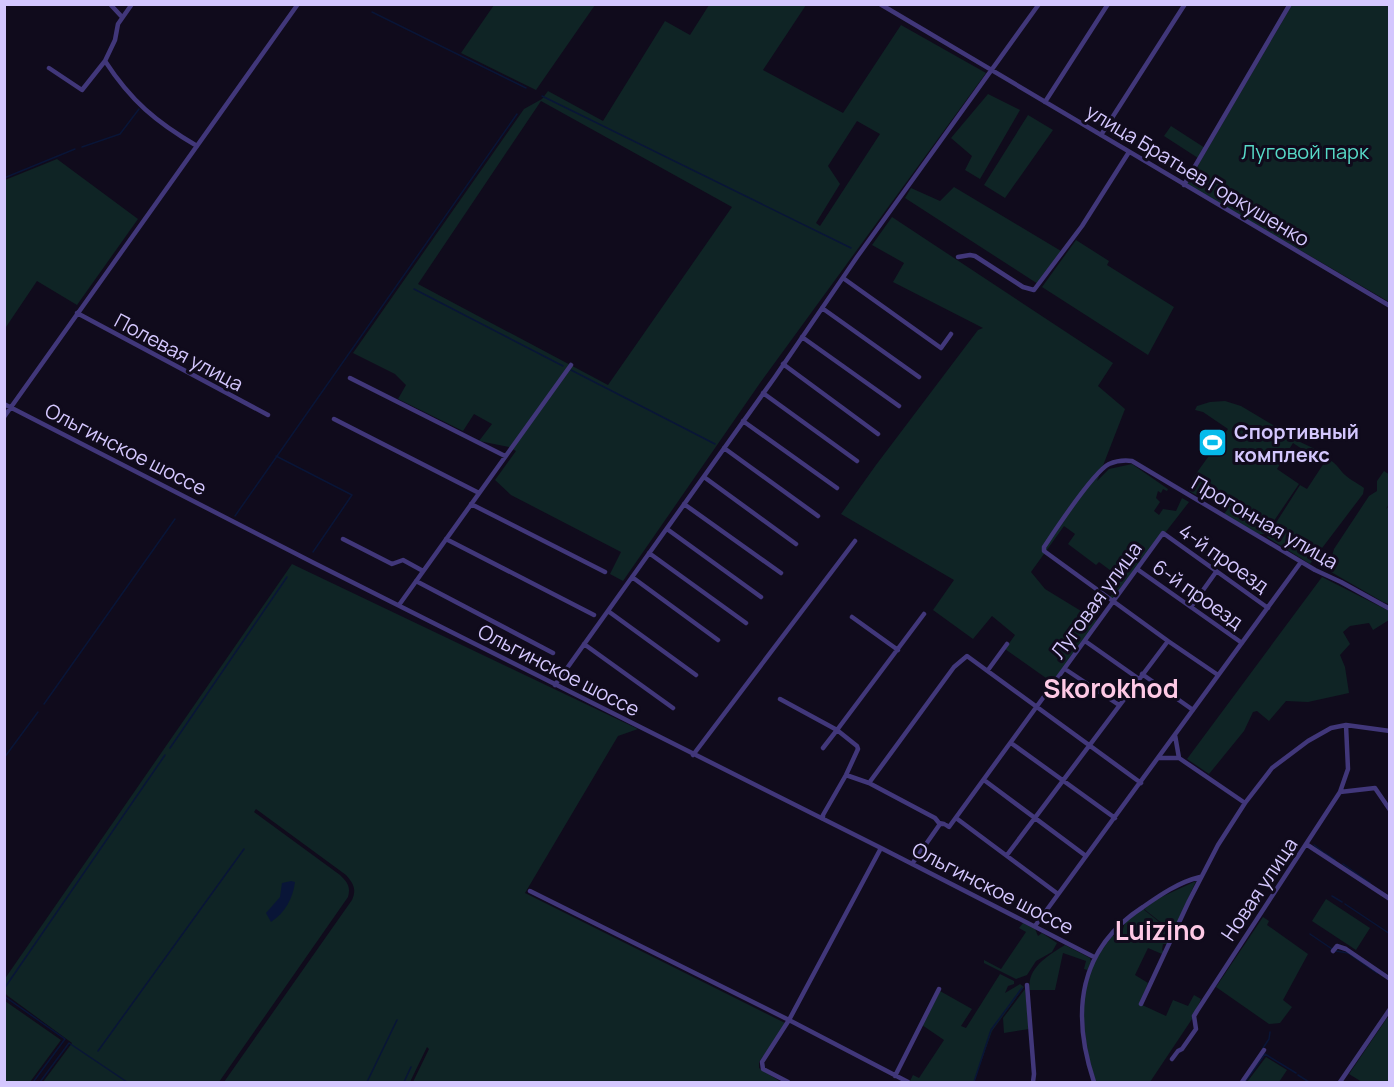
<svg xmlns="http://www.w3.org/2000/svg" width="1394" height="1087" font-family="Manrope,sans-serif">
<style>
.green{fill:#0f2425;fill-rule:evenodd}
.water{fill:#091537}
.lines{fill:none;stroke-linecap:round;stroke-linejoin:round}
.stream{stroke:#091537;stroke-width:1.5}
.minor{stroke:#41377a;stroke-width:4.5}
.labels{text-anchor:middle;dominant-baseline:central;stroke-width:6;stroke-linejoin:round;paint-order:stroke}
.park-label{font-size:20px;fill:#57dac8;stroke:#100b1c}
.street-label{font-size:20px;fill:#d4c7fe;stroke:#100b1c}
.poi-label{font-size:20px;font-weight:bold;fill:#d4c7fe;stroke:#100b1c;text-anchor:start}
.district-label{font-size:26px;font-weight:bold;fill:#fec9e5;stroke:#100b1c}
</style>
<rect width="100%" height="100%" fill="#100b1c"/>
<path class="green" d="M494 5V4L595 5 536 90 461 53Z
M709 5H806L763 70 843 113 901 25 986 73 760 383 623 581 610 574 621 552 511 495 495 480 516 451 509 447 479 441 492 424 474 414 463 431 398 399 406 385 395 374 353 353 524 109 542 99 548 91 603 121 665 21 690 35ZM541 101 732 207 608 385 418 284ZM857 121 880 134 820 226 816 223 840 184 828 166Z
M1292 5H1389V302L1187 184Z
M988 94 1020 110 980 179 965 170 972 156 951 138Z
M1028 115 1053 130 1005 198 984 185Z
M1171 126 1205 148 1198 158 1164 136Z
M57 159 138 219 77 305 37 281 6 327 4 326 5 180Z
M954 187 1061 251 1038 284 905 198 911 188 940 201Z
M892 217 1113 363 1098 386 1125 409 1097 481 1109 469 1132 464 1168 489 1167 491 1163 489 1161 493 1158 491 1156 498 1160 502 1154 511 1159 515 1163 509 1176 511 1182 498 1189 502 1113 600 1109 598 1116 589 1111 586 1118 576 1099 562 1096 565 1068 544 1075 534 1064 526 1031 572 1045 589 1099 622 1053 683 1005 649 1015 635 992 616 973 639 933 610 954 580 841 514 876 465 978 330 983 328 893 282 904 263 872 245Z
M1076 240 1109 261 1107 265 1174 307 1148 355 1042 287Z
M1225 401 1241 406 1278 428 1281 433 1315 449 1318 454 1317 459 1293 443 1277 469 1299 484 1265 534H1258L1224 514 1230 506C1222 500 1211 493 1202 491L1196 495 1189 491 1193 478 1228 429 1203 412 1195 410 1197 406 1210 402Z
M1322 456C1332 460 1336 464 1342 472 1347 478 1357 483 1364 488L1363 494 1310 564 1267 537 1300 485 1307 489 1324 463 1320 460Z
M1384 471 1390 475 1389 504 1386 509 1389 506V604L1383 602 1331 572 1335 566 1332 556 1334 549 1369 496 1377 491V481Z
M292 564 638 729 618 736 525 893 785 1023V1027L759 1062V1068L781 1082H413L429 1049 427 1047 410 1082H224L352 900C357 889 353 883 346 875L256 809 254 812 340 875C347 882 351 886 348 897L219 1082H43L72 1043 8 996 5 993 4 980Z
M1322 577 1389 611V620L1373 630 1369 623 1350 626 1343 632 1350 644 1340 655 1345 667 1349 693 1308 702 1286 701 1269 721 1257 711 1253 712 1244 731 1209 774 1187 759Z
M1196 881 1173 932 1144 909 1157 899Z
M1326 899 1370 928 1356 950 1312 921Z
M1143 909 1173 933 1167 944H1163L1162 950 1164 952 1162 954 1148 948 1135 975 1148 983 1140 1004 1166 1016 1173 1000 1188 1006 1194 995 1201 999 1192 1019 1150 1082H1096C1084 1045 1077 1001 1094 963 1098 954 1106 945 1112 936H1117L1123 929 1125 922Z
M1263 917 1269 921 1267 925 1308 954 1283 1000 1292 1007 1280 1023 1269 1024 1216 987Z
M1023 923 1035 929 1038 936 1042 933 1057 943 1052 952 1036 961 1027 975 1016 979 984 963V960L1001 969 1026 932 1019 928Z
M1065 945 1090 958 1091 961 1088 970 1084 969 1086 961 1063 953 1055 990H1030C1026 968 1049 955 1065 945Z
M1000 974 1014 981V984L1008 986 1005 993 1020 984 1024 987 992 1031 974 1082 910 1081 913 1075 919 1078 944 1040 922 1025 940 991 972 1009 961 1026 966 1028Z
M1025 989 1029 1029 1004 1033 1003 1018Z
M5 1001 61 1040 30 1082H7L5 1081Z
M1387 1018H1389V1082H1362L1349 1074Z
M1266 1057 1287 1070 1279 1082H1247Z"/>
<path class="water" d="M291 881 295 882C293 898 285 913 271 922L266 913 280 897 282 883Z"/>
<g class="lines">
<path class="stream" d="M372 12 526 88
M542 96 851 248
M82 147 120 134 139 109
M4 178 75 149
M414 289 563 366
M571 370 715 444
M276 456 352 495 313 552
M235 516 517 114
M44 704 175 519
M170 748 287 577
M4 758 38 712
M1314 845 1323 852
M1325 853 1335 860
M1343 864 1370 883
M1332 896 1342 902
M1345 904 1390 934
M1310 934 1332 949
M1336 951 1348 953 1377 973
M1390 966V974
M6 986 165 755
M4 996 65 1039 34 1081
M1263 1048 1269 1039 1270 1032
M98 1051 244 849
M1298 1075 1309 1082
M40 1082 69 1043 127 1082
M367 1082 397 1020
M404 1082 411 1067
M974 1082 991 1030 1022 988
M1245 1082 1265 1054 1296 1073"/>
<path class="minor" d="M110 4 122 17
M132 4 118 24 115 40 105 61C131 101 156 122 197 146
M880 4 1390 306
M49 68 82 90 105 61
M1045 102 1108 4
M1101 135 1185 4
M1184 185 1290 4
M958 257 970 255 975 256 1023 287 1034 290 1082 226 1129 152
M843 278 941 348 951 334
M822 308 919 377
M77 313 268 415
M802 337 899 406
M783 364 878 434
M350 378 505 456
M763 393 857 461
M4 404 314 563 881 848 1094 957
M4 417 298 4
M334 419 479 493
M743 421 837 488
M724 448 818 516
M704 477 796 544
M471 504 605 572
M684 504 781 573
M667 529 761 597
M343 539 392 564 403 560 423 571
M446 539 594 615
M649 553 746 623
M1137 569 1242 643
M632 577 718 640
M416 581 553 653
M399 605 571 365
M1191 607 1216 572
M608 611 696 675
M852 617 898 650
M1085 641 1139 679
M584 644 673 708
M1065 669 1119 705
M988 670 1007 644
M1142 674 1193 710
M1218 675 1168 641 1044 551V547C1056 529 1093 472 1109 464 1116 461 1124 460 1132 461L1315 570 1341 582 1390 609
M555 685 775 377 857 257 1039 4
M780 699 837 730 823 748
M1175 735 1179 758
M1011 743 1115 818
M693 755 855 541
M1159 758H1179L1245 803
M846 775 869 783 935 818 939 823 944 824H940L912 864
M984 780 1086 856
M869 783 954 667 967 656 1141 783
M1340 792 1375 788 1390 810
M956 818 1058 894
M823 819V815L846 775 858 749 857 746 837 730 924 614
M946 825 949 827 1163 533 1268 608
M1306 844 1390 899
M1007 855 1168 641
M530 891 789 1020 908 1082
M1035 926 1301 562
M1333 951 1337 946 1346 949 1390 979
M1027 985 1034 1074 1033 1082
M1141 1004 1189 901 1218 845 1245 803 1272 768 1308 741 1331 728 1346 725 1390 731
M1172 1059 1178 1051 1182 1049 1196 1029 1194 1016 1197 1011 1340 792 1348 769 1346 725
M895 1076 939 989
M788 1082 763 1069 762 1062 789 1020 881 848
M1094 1082C1071 1013 1078 949 1143 907 1160 895 1179 882 1200 877
M1242 1082 1264 1050
M1340 1082 1390 1009"/>
</g>
<defs>
<symbol id="stadium-square" viewBox="-11 -11 22 22"><rect x="-9" y="-9" width="18" height="18" rx="4" fill="#06bbeb" stroke="#100b1c"/><path d="M0-5a6.5 5 0 1 0 0 10a6.5 5 0 1 0 0-10ZM-3.5-1.8h7v3.6h-7Z" fill="#fff"/></symbol>
</defs>
<g fill-rule="evenodd">
<use href="#stadium-square" x="1196" y="426" width="33" height="33"/>
</g>
<g class="labels">
<g class="park-label">
<text x="1305" y="151">Луговой парк</text>
</g>
<g class="street-label">
<text transform="translate(1198 175) rotate(31)">улица Братьев Горкушенко</text>
<text transform="translate(179 352) rotate(28)">Полевая улица</text>
<text transform="translate(126 449) rotate(27)">Ольгинское шоссе</text>
<text transform="translate(1265 522) rotate(30)">Прогонная улица</text>
<text transform="translate(1224 558) rotate(35)">4-й проезд</text>
<text transform="translate(1198 594) rotate(35)">6-й проезд</text>
<text transform="translate(1096 600) rotate(-54)">Луговая улица</text>
<text transform="translate(559 670) rotate(27)">Ольгинское шоссе</text>
<text transform="translate(993 888) rotate(27)">Ольгинское шоссе</text>
<text transform="translate(1259 889) rotate(-56)">Новая улица</text>
</g>
<g class="poi-label">
<text x="1234" y="431">Спортивный<tspan x="1234" dy="23">комплекс</tspan></text>
</g>
<g class="district-label">
<text x="1111" y="688">Skorokhod</text>
<text x="1160" y="930">Luizino</text>
</g>
</g>
<rect width="1394" height="1087" fill="none" stroke="#d4c7fe" stroke-width="12"/>
</svg>
